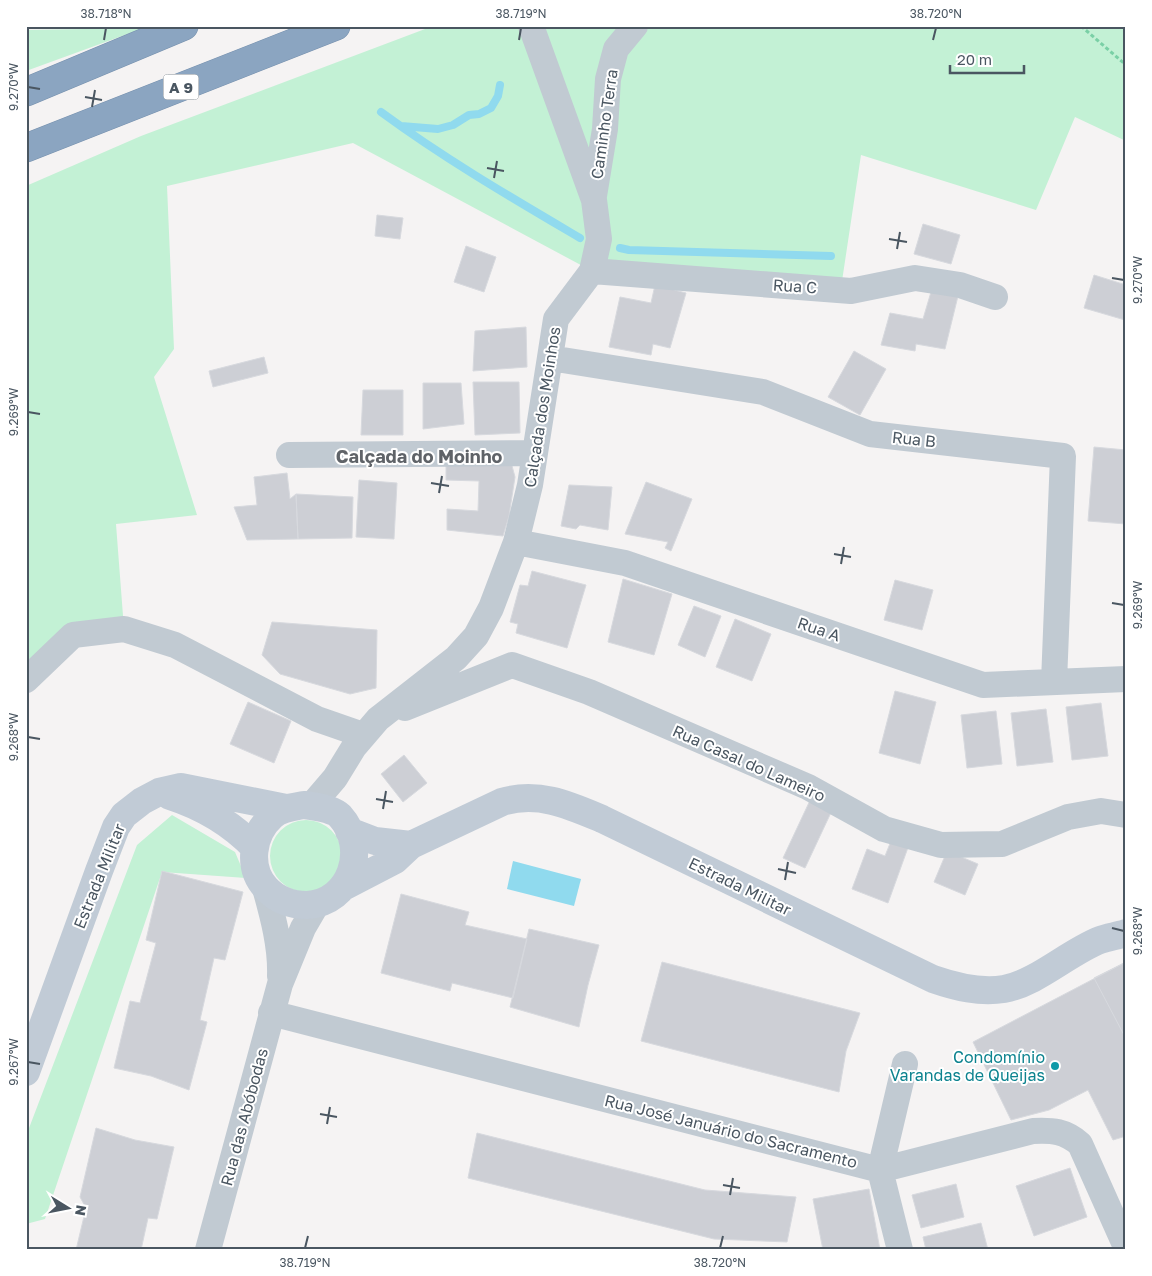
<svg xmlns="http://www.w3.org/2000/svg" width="1152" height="1276" font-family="'Golos Text',sans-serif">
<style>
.green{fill:#c3f1d5}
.water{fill:#90daee}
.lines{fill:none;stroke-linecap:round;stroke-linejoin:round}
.stream{stroke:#90daee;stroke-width:8}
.building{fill:#cdcfd5;stroke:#d7d9de}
.highway-casing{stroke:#7690ad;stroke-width:29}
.path{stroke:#7ad0a6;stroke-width:3;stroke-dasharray:4 2.5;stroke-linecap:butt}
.street{stroke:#c1cad2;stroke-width:26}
.secondary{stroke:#c1cbd6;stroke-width:28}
.highway{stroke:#8ba5c1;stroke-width:28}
.ticks{fill:none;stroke:#4a5661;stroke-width:2}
.culture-dot{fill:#0f9aa8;stroke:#fff;stroke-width:2}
.labels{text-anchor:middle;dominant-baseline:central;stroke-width:4;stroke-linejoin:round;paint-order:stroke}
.shield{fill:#fff;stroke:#808990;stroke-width:1}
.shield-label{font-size:15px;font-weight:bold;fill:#4a5661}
.street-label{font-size:16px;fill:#4a5661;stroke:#fff}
.culture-label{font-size:16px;fill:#0d838f;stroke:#fff;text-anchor:end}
.neighbourhood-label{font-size:18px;font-weight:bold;fill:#5f6368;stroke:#fff}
.neatline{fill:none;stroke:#4a5661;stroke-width:2}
.ticks-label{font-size:12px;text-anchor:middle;fill:#4a5661}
</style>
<rect width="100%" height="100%" fill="#f5f3f3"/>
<path class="green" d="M433 26H1126V141L1075 117 1036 210 861 155 839 301 592 271 353 143 167 186 174 349 154 377 197 515 116 524 124 629 73 635 26 680V186L141 136Z
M144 28 26 71V30Z
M172 815 235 852 246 878 162 872 45 1219 26 1224V1136L137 845Z
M270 856a36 36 0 1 1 72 0a36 36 0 1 1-72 0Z"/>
<path class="water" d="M513 861 581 879 574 906 507 889Z"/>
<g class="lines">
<path class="stream" d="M381 112C445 159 512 198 580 238
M401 126 438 129 453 125 469 115 479 114 491 108 498 96 500 85
M620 248 629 250 831 256"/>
</g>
<path class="building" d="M377 215 403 218 400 239 375 236Z
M923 224 960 235 951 264 914 254Z
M466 246 496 257 484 292 454 282Z
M1094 275 1126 285 1125 320 1084 308Z
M655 285 686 293 670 348 653 344 651 355 609 347 620 297 651 303Z
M931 292 958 296 945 349 916 344 915 351 881 345 890 313 923 319Z
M526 327 527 367 473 371 475 331Z
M854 351 886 369 860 415 828 397Z
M264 357 268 373 213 387 209 371Z
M473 382H519L520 433 475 435Z
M423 383H461L464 424 423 429Z
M363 390H403V435H361Z
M1094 447 1126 450V524L1088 521Z
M446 459 511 462 515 477 509 516 503 536 447 530V509L478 511 479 481 446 480Z
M287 473 290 499 296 494 298 539 247 540 234 507 257 505 254 477Z
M359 480 397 483 394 539 356 537Z
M646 482 692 499 671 551 665 548 668 542 625 534Z
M569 485 612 487 608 530 580 525 576 529 561 526Z
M296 494 353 497 352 538 298 539Z
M532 571 586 585 567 648 516 633 518 624 510 622 520 585 528 586Z
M623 579 672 594 654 655 608 642Z
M895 580 933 590 922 630 884 620Z
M694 606 721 616 705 657 678 645Z
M735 619 771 634 752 681 716 667Z
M272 622 377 630 376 688 350 694 280 674 262 655Z
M895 691 936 702 920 764 879 753Z
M248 702 291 721 274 763 230 744Z
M1101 703 1108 756 1072 760 1066 707Z
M1046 709 1053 762 1017 766 1011 713Z
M996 711 1002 764 967 768 961 715Z
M404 755 427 783 403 802 381 774Z
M813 794 835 804 805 868 783 858Z
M893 836 910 842 888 903 852 889 867 849 885 856Z
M947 851 978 864 965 895 934 882Z
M162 871 243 892 225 960 214 958 200 1020 207 1022 189 1090 151 1076 114 1068 130 1001 140 1003 156 943 146 940Z
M401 894 469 912 465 925 527 939 513 998 452 983 450 991 381 973Z
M529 929 599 945 588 985 579 1027 510 1007Z
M662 962 860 1013 846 1051 839 1092 641 1041Z
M1126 962V1136L1113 1140 1088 1090 1049 1110 1011 1120 973 1042Z
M1126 962V1034L1124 1035 1094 978Z
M96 1128 135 1140 174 1147 157 1219 148 1218 141 1250H76L86 1208 80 1197Z
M477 1133 705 1190 796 1197 787 1242 714 1239 468 1178Z
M1070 1168 1087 1217 1034 1236 1016 1186Z
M956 1184 964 1217 921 1228 912 1195Z
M869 1189 880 1250H823L813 1199Z
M981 1223 988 1250H926L923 1237Z"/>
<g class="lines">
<defs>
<path id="highway" d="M26 92 184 26
M26 148 336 26"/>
</defs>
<use href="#highway" class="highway-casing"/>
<path class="path" d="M1081 26 1126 65"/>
<path class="street" d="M594 196 605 129 608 79 616 49 635 26
M592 271 851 291 915 278 960 285 995 297
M550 358 763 392 870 434 1063 456 1054 682
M289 455 535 453
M516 542 625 563 983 685 1126 679
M26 680 73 635 124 629 175 645 317 719 363 735
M405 708 512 665 589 692 808 787 884 829 941 845 1002 844 1068 817 1101 811 1126 815
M311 806 335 778 354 747 378 719 456 658 476 636 491 608 516 542 530 485 556 319 592 271 599 239 594 200 531 26
M265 888C273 917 281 946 280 976
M271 1013 880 1170 1033 1131C1053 1130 1065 1131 1080 1144L1126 1247
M208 1250 280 984 303 928 317 904
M900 1250 880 1170 905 1064"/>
<path class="secondary" d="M170 796C201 806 232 824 255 848
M304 805C313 806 333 809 340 816 369 848 351 903 307 905 291 905 277 900 266 888 247 868 252 834 272 816 281 808 293 807 304 805Z
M349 831 375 841 411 845 502 802C538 791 569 805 602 819L933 979C956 987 980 993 1004 989 1037 983 1069 952 1100 940 1108 937 1117 936 1126 933
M343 887 395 860 411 845
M26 1072 99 871 116 827 124 815 142 801 159 792 181 787 286 808"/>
<use href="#highway" class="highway"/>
</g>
<path class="ticks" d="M104 40 106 28M519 40 521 28M933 40 936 28M28 87 40 89M85 97 102 100M92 107 95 90M487 168 504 171M494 178 497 161M889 239 907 242M897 249 900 232M1112 278 1124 280M28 412 40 414M431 483 449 486M439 493 442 476M834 554 851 557M841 564 844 547M1112 603 1124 605M28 737 40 739M376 799 393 802M383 809 386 791M778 869 796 873M785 880 788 862M1112 928 1124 931M28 1062 40 1064M320 1114 337 1117M327 1124 330 1107M723 1185 740 1188M730 1195 733 1178M305 1248 308 1236M720 1248 723 1236"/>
<circle class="culture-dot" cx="1055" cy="1066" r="5"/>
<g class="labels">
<rect class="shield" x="163.5" y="74.5" width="35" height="25" rx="4"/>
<g class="shield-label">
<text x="181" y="87">A 9</text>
</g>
<g class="street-label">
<text transform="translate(604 124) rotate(-82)">Caminho Terra</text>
<text transform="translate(795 286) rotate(4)">Rua C</text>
<text transform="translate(542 407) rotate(-81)">Calçada dos Moinhos</text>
<text transform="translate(914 439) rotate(6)">Rua B</text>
<text transform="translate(819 629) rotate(19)">Rua A</text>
<text transform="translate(749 763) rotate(24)">Rua Casal do Lameiro</text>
<text transform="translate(99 876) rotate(-68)">Estrada Militar</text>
<text transform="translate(740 886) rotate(26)">Estrada Militar</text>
<text transform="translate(244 1117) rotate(-75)">Rua das Abóbodas</text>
<text transform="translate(731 1131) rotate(14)">Rua José Januário do Sacramento</text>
</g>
<g class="culture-label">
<text x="1045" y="1057">Condomínio<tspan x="1045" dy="18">Varandas de Queijas</tspan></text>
</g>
<g class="neighbourhood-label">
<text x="419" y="456">Calçada do Moinho</text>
</g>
</g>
<rect width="1152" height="1276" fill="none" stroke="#ffffff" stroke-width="55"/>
<g transform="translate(68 1208) rotate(100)" stroke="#ffffff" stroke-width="4" paint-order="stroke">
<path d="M0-4L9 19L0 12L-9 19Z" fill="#4a5661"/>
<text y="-8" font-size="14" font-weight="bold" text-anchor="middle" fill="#4a5661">N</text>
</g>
<path d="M950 65v8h74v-8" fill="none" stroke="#4a5661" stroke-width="2.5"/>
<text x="957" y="65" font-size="15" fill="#4a5661" stroke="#ffffff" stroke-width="4" paint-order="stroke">20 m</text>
<rect x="28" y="28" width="1096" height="1220" class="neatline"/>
<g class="ticks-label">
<text x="106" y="18">38.718°N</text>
<text x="521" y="18">38.719°N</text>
<text x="936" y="18">38.720°N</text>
<text transform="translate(14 87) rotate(-90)" y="4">9.270°W</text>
<text transform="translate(1138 280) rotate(-90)" y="4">9.270°W</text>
<text transform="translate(14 412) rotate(-90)" y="4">9.269°W</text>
<text transform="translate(1138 605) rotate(-90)" y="4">9.269°W</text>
<text transform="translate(14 737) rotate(-90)" y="4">9.268°W</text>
<text transform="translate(1138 931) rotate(-90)" y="4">9.268°W</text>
<text transform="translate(14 1062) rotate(-90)" y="4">9.267°W</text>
<text x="305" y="1267">38.719°N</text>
<text x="720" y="1267">38.720°N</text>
</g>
</svg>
